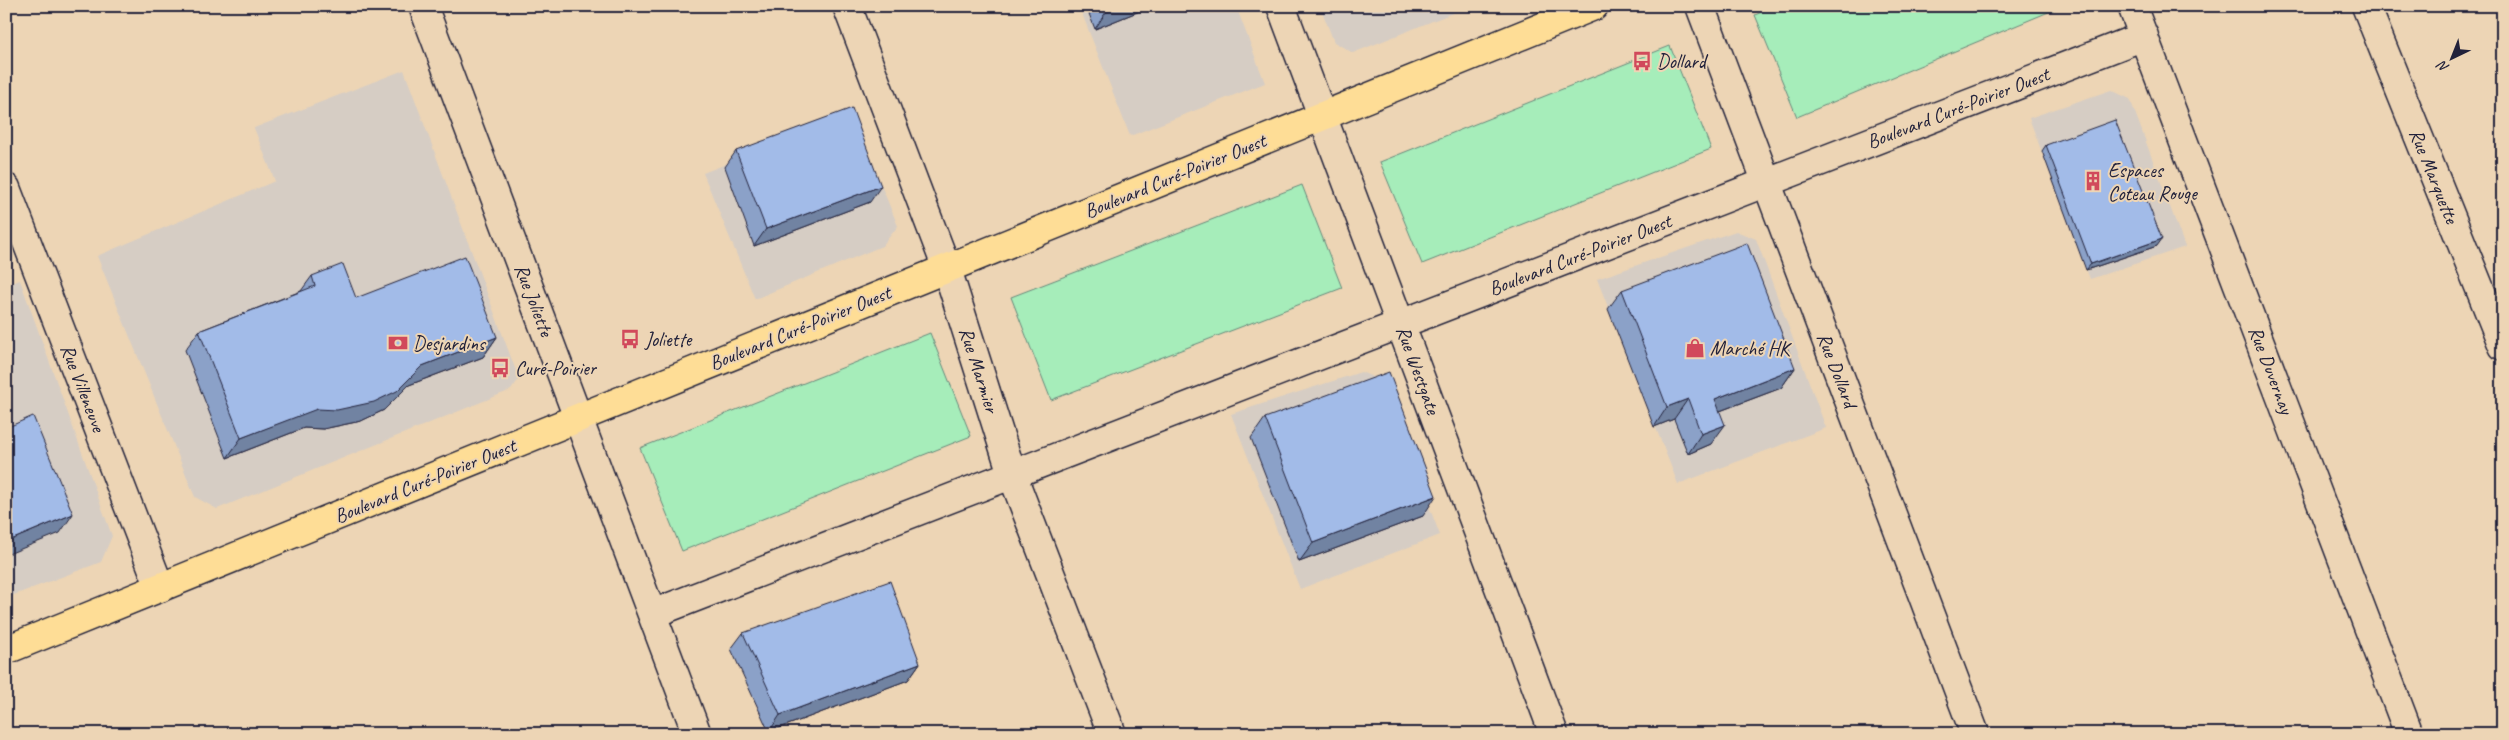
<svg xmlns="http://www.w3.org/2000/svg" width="2509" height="740" font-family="Caveat,sans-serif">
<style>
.built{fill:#d6cdc4}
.green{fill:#a6edba;stroke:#64887a}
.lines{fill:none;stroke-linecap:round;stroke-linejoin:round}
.minor-casing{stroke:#22223b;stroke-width:31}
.major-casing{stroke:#22223b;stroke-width:31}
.minor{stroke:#edd5b5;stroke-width:28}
.major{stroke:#fedd96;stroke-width:28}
.wall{fill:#8ba1c8;stroke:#22223b}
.shaded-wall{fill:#7183a2;stroke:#22223b}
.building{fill:#a2bbe8;stroke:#22223b}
.labels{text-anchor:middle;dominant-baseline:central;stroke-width:4;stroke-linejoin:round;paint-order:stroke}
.poi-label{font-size:20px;fill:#22223b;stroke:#edd5b5;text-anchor:start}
.street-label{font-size:20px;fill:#22223b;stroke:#edd5b5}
</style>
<rect width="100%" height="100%" fill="#edd5b5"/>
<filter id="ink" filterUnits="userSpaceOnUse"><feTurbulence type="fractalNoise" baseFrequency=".02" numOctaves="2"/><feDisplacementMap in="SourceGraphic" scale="10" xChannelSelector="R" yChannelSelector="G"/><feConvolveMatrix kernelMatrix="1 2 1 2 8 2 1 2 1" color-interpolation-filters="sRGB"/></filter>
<g filter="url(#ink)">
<path class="built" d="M1079 6H1236L1265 83 1130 136Z
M1320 6H1470L1353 53 1334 42Z
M404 70 519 379 511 390 217 509 195 497 97 256 275 181 254 128Z
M2111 90 2130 99 2185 247 2090 279 2029 118Z
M852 115 898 226 882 246 755 299 703 173Z
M1736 231 1756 239 1826 428 1678 484 1597 279Z
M20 280 112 536 101 562 6 598V285Z
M1361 372 1380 380 1440 535 1300 589 1231 414Z"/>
<path class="green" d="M1775 6H2063L1797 117 1755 15Z
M1670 46 1711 149 1422 264 1380 162Z
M1302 185 1342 288 1051 400 1011 297Z
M930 333 971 436 682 551 640 448Z"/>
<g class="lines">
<defs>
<path id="minor" d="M423 6 697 734
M847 6 947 269 1012 474 1112 734
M1281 6 1554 734
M1700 6 1975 734
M2132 6 2409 734
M2366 6 2503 346
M6 188 160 588
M652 614 2144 36"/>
<path id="major" d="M6 650 1594 6"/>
</defs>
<use href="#minor" class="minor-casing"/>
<use href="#major" class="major-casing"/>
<use href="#minor" class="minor"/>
<use href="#major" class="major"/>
</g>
<path class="wall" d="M1086 6H1152L1095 29Z
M2046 145 2157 246 2086 270 2042 151Z
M736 151 870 202 754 246 725 167Z
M312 276 356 298 497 337 483 357 409 385 384 410 361 421 323 429 304 428 227 458 185 350 199 331 301 291Z
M1622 290 1795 368 1781 388 1720 411 1711 444 1688 454 1674 419 1654 427 1608 309Z
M1265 418 1423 516 1299 562 1251 438Z
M743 633 920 663 908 680 769 732 731 649Z"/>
<path class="shaded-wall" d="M1122 6H1152L1095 29 1106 12Z
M881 186 870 202 754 246 766 229Z
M2162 239 2157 246 2086 270 2091 264Z
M497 337 483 357 409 385 384 410 361 421 323 429 304 428 227 458 241 438 422 366Z
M1795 368 1781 388 1701 418 1715 399Z
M1688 399 1674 419 1654 427 1667 407Z
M1725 425 1711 444 1688 454 1701 434Z
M1436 496 1423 516 1299 562 1313 543Z
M73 514 60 533 6 555V542Z
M920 663 908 680 769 732 780 715Z"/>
<path class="building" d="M1104 6H1122L1106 12Z
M852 108 881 186 766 229 736 151Z
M2115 120 2162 239 2091 264 2046 145Z
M1747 243 1795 368 1715 399 1725 425 1701 434 1688 399 1667 407 1622 290Z
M465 256 497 337 422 366 397 391 374 402 337 410 317 409 241 438 199 331 315 286 312 276 343 264 356 298Z
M1389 372 1436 496 1313 543 1265 418Z
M33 416 73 514 6 542V428Z
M890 581 920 663 780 715 743 633Z"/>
</g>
<defs>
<symbol id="bus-bare" viewBox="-9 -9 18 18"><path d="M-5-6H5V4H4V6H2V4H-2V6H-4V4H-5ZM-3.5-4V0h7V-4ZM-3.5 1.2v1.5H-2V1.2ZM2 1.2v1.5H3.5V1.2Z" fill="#d1495b" stroke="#edd5b5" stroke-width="2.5" paint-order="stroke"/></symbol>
<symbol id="building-bare" viewBox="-9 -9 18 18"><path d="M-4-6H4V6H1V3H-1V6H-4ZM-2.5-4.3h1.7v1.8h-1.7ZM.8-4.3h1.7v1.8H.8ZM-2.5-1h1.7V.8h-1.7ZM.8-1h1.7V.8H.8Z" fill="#d1495b" stroke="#edd5b5" stroke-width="2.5" paint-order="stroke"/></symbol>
<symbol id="bank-bare" viewBox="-9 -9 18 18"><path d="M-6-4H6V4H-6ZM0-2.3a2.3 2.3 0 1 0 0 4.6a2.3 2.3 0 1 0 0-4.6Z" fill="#d1495b" stroke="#edd5b5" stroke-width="2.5" paint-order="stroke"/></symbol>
<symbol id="shop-bare" viewBox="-9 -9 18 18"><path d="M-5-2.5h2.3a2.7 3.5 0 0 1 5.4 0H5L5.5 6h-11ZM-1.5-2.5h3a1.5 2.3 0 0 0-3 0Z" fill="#d1495b" stroke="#edd5b5" stroke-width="2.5" paint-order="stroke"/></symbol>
</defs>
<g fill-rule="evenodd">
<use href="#bus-bare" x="1628" y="47" width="28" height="28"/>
<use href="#building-bare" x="2079" y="167" width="28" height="28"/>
<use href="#bus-bare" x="616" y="325" width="28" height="28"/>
<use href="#bank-bare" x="384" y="329" width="28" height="28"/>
<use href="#shop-bare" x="1681" y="334" width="28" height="28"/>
<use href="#bus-bare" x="486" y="354" width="28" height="28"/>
</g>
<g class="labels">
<g class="poi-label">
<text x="1657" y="61">Dollard</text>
<text x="2108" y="170">Espaces<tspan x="2108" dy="23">Coteau Rouge</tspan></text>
<text x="645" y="339">Joliette</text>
<text x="413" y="343">Desjardins</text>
<text x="1710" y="348">Marché HK</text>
<text x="515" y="368">Curé-Poirier</text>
</g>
<g class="street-label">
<text transform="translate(1958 108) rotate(-21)">Boulevard Curé-Poirier Ouest</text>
<text transform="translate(1175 176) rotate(-22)">Boulevard Curé-Poirier Ouest</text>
<text transform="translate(2434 176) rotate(68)">Rue Marquette</text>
<text transform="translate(1580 255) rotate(-21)">Boulevard Curé-Poirier Ouest</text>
<text transform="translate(534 300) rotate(69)">Rue Joliette</text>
<text transform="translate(800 328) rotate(-22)">Boulevard Curé-Poirier Ouest</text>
<text transform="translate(979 370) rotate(72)">Rue Marmier</text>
<text transform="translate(1418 370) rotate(70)">Rue Westgate</text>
<text transform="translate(1837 370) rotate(69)">Rue Dollard</text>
<text transform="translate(2271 370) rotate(69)">Rue Duvernay</text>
<text transform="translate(83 388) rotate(69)">Rue Villeneuve</text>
<text transform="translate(425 481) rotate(-22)">Boulevard Curé-Poirier Ouest</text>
</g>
</g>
<rect width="2509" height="740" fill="none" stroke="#edd5b5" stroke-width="25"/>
<rect x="12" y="12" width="2484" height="715" fill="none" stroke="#22223b" stroke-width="2" filter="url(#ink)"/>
<g transform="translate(2452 58) rotate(223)" stroke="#edd5b5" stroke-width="4" paint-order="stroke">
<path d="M0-4L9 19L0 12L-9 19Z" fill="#22223b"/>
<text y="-8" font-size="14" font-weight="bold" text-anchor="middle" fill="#22223b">N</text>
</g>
</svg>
